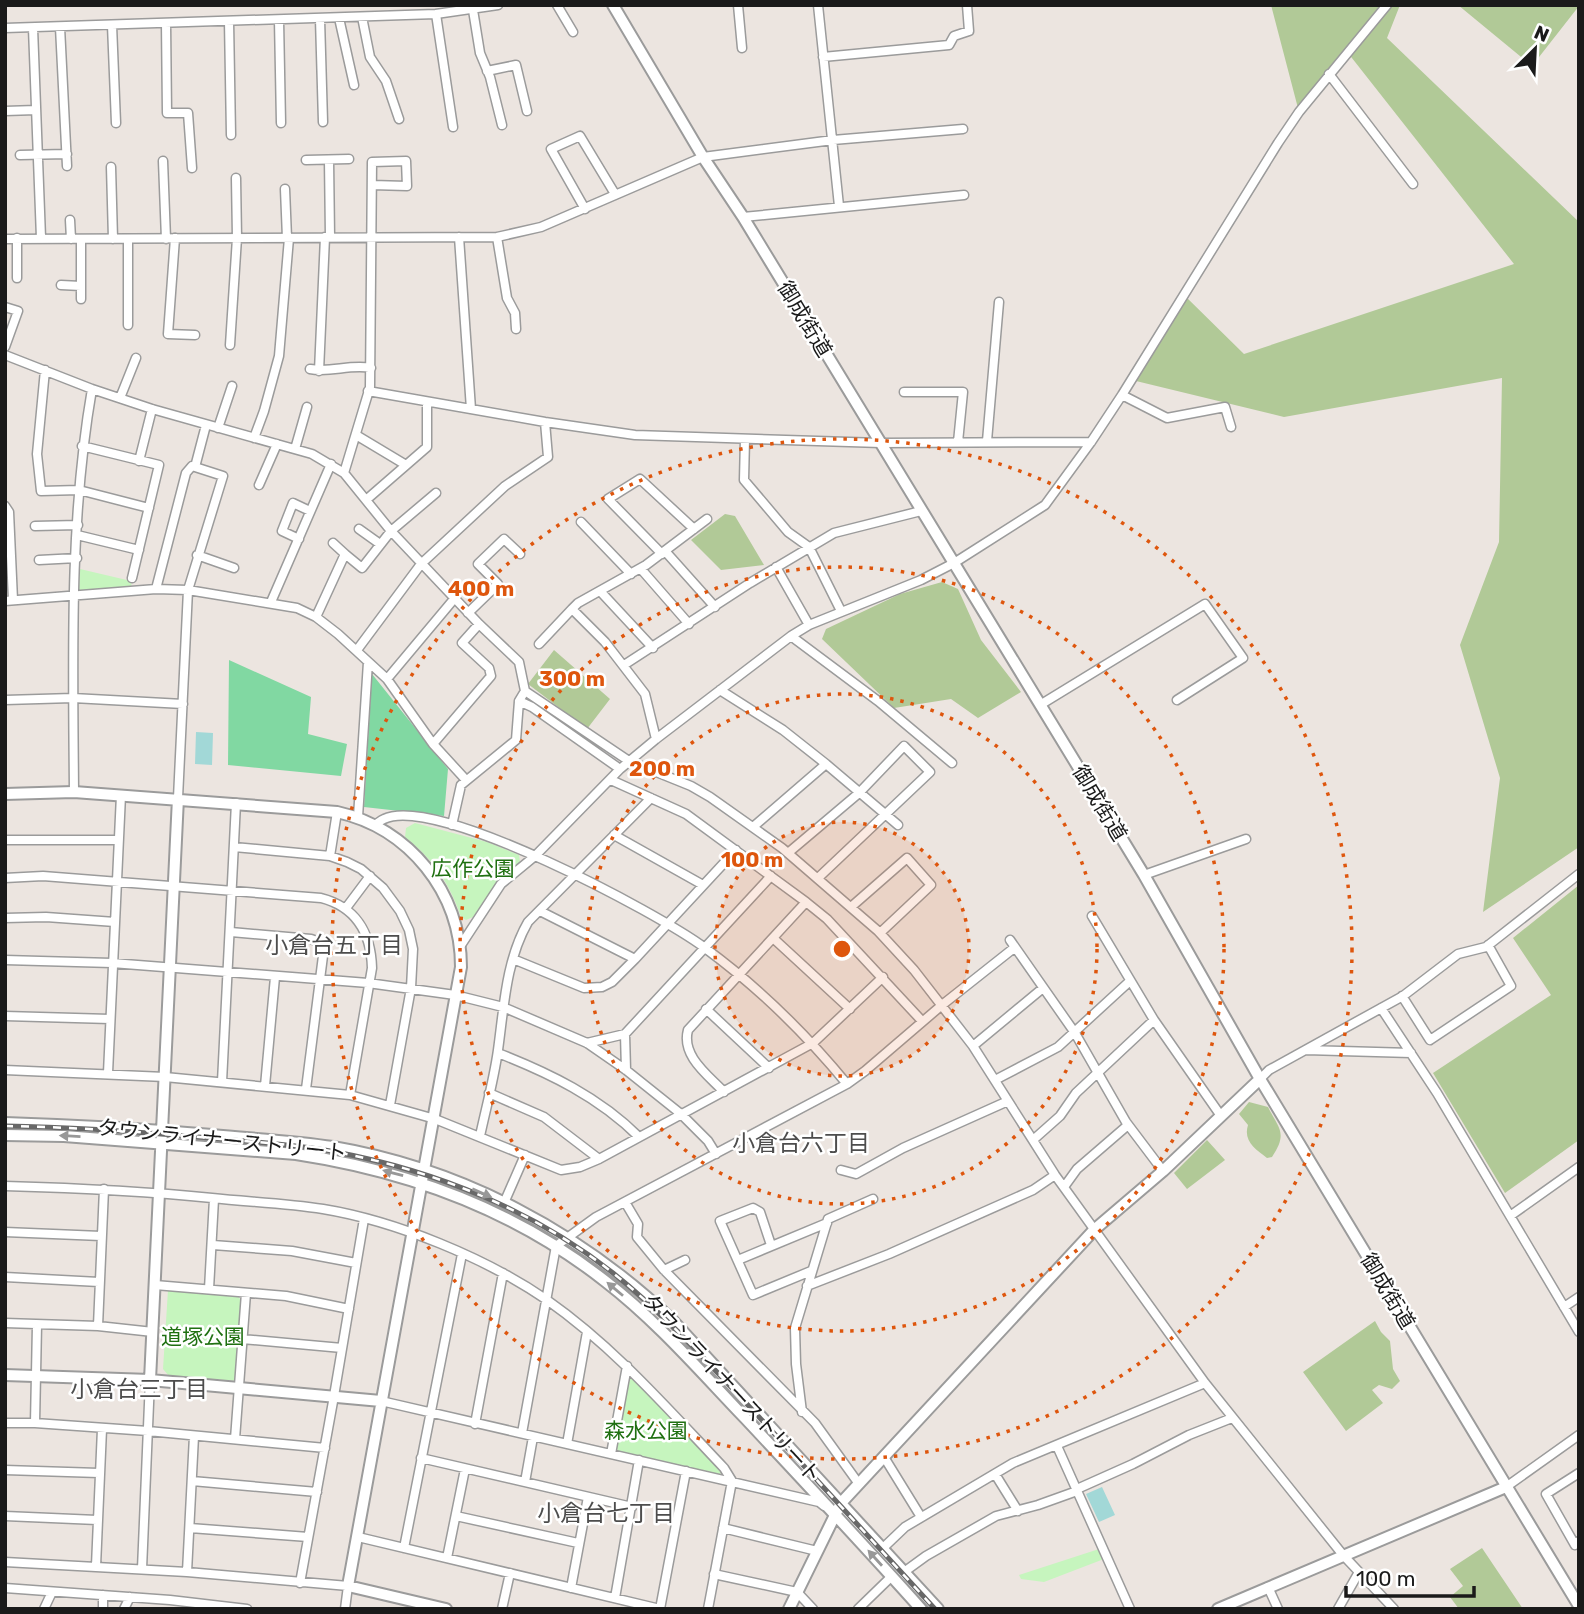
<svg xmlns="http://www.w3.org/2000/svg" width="1584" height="1614" font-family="Rubik,'Noto Sans JP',sans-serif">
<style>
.forest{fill:#b1c997}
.park{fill:#c6f5be}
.pitch{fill:#81d8a2}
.water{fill:#a2d8d7}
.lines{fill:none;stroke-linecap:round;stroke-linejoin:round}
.minor-casing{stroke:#9b9b9b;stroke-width:11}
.tertiary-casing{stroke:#9b9b9b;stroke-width:14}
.minor{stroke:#fff;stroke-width:8}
.tertiary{stroke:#fff;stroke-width:10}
.rail-casing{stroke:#686868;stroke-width:5}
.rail{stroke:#fff;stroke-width:2.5;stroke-dasharray:8;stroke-linecap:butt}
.oneway{fill:#989898}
.ring{fill:none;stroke:#de560d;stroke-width:3.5;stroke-dasharray:3.5 7}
.labels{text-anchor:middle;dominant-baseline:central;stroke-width:5;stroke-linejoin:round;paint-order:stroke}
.street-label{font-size:21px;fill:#1a1a1a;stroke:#fff}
.park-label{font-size:21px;fill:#1f7011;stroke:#fff}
.neighbourhood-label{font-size:23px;fill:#4d4d4d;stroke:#fff}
.centre{fill:#de560d;stroke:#fff;stroke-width:3.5}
.ring-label{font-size:21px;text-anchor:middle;font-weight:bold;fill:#de560d;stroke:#fff;stroke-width:5;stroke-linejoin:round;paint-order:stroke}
</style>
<rect width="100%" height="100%" fill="#ece5e0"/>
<path class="forest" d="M1271 5H1400L1387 38 1579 222V847L1483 912 1500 778 1460 645 1499 542 1502 378 1284 417 1136 381 1184 295 1244 354 1514 264 1348 53 1299 112Z
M1458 5H1579V6L1532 66Z
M725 514 735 516 764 565 721 570 691 540Z
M942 582 958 589 981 640 1021 692 978 718 951 699 894 708 822 639 826 629 900 594Z
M554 650 610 699 587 729 528 684Z
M1579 885V1140L1505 1193 1433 1073 1551 995 1513 938Z
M1249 1102 1268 1107C1279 1129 1288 1133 1272 1157L1267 1158C1255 1149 1243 1141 1248 1125L1239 1114Z
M1207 1140 1225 1160 1187 1189 1174 1173Z
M1375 1321 1381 1332 1390 1341 1393 1369 1400 1381 1392 1389 1379 1385 1372 1390 1383 1403 1346 1431 1303 1372Z
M1482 1548 1523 1609H1459L1450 1597 1463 1586 1450 1569Z"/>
<path class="park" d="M80 569 131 581 132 590 82 593 79 589Z
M415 823 487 842 519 855 520 862 496 885 473 917 466 920 461 917C450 884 433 859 405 837L406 828Z
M168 1290 237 1295 243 1303 238 1381 169 1376 163 1369Z
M634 1377 722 1469 720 1475 619 1452 616 1447 628 1379Z
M1099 1549 1104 1559 1044 1582 1021 1579 1019 1575Z"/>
<path class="pitch" d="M229 660 311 697 308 734 347 744 341 776 228 765Z
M372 674 448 769 444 816 364 807Z"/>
<path class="water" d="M196 732 213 733 212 765 195 764Z
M1102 1487 1115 1515 1099 1522 1086 1494Z"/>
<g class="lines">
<defs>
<path id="minor" d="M557 5 573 32
M738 5 742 48
M818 5 839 206
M473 10 480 53 490 77 502 125
M436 14 453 127
M362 17 370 57 386 81 399 119
M339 18 354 85
M320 19 323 122
M279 20 281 123
M229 21 231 135
M166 23 167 113H188L192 168
M112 25 116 123
M60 27 67 166
M5 28 436 14 498 5
M33 28 41 238
M823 57 949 45 954 36 969 31 967 5
M487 71 516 65 527 111
M1329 74 1413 184
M5 111 36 110
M20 155 67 154
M306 160 349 159
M329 160 330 237
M163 161 166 239
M111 167 113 239
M285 189 287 238
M585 209 551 149 580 136 615 194
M743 217 964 195
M70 220 71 239
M459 237 471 409
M497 237 507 298 515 313 516 329
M17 238V278
M175 238 168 334 195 335
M5 239 497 237 541 227 703 157 833 140 963 129
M81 239V299
M61 285 81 286
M5 307 18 311 5 347
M128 325V239
M230 345 237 238 236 178
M5 355 92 389 152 409 312 454 344 473 391 531 479 624 519 662 525 691 519 701 516 740 461 785 452 825
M310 369C330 373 350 364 371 368
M45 370 37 454 41 491 79 490 149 508
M319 371 325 237
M368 391 545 422 635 435 881 443 1091 442
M904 392H963L958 442
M1122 395 1167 418 1225 407 1231 427
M120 398 136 358
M218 428 232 386
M356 435 406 465
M254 438 264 411 279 356 289 238
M745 439 744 480 788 532 809 547 841 611
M987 441 999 302
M82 446 159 465 132 578
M295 449 307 407
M139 461 152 409
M344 473 370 387 372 162 406 161 407 186 372 185
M259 485 277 444
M366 500 427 447V402
M5 506 9 512 13 600
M581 522 631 574
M35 526 78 525
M359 529 380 544
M77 535 139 550
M299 539 282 531 293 503 310 511
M333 543 345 554
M665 551 715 607
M662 554 608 499 640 479 694 529
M197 555 234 568
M39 560 77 558
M776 567 809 625
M641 569 689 624
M156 589 186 473 192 466 195 467
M600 591 653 648
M5 601 156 589 188 590 297 608 316 617 338 634 387 679 433 744 466 780
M271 602 331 464
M468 613 498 584 478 564 504 539 520 554
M316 617 345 554 362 568 391 531 436 493
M791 636 878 701 952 763
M539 644 572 609
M357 650 421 564 505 486 548 457 545 422
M624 665 750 583 834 533 921 511
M387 679 454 599
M720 690 783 730 826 764 753 827
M525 691 629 761 691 786 710 797 782 848 878 931 914 970 973 1046 1055 1175 1205 1383 1343 1555 1394 1609
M5 700 73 698 183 704
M519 701 532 707 620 769
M1040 705 1205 604 1243 658 1177 700
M656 739 645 694 605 642 572 609 578 603 646 565 707 519
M433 744 491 676 489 668 462 643 479 624
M826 764 898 825
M611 780 686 814 806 902 827 919 922 1021
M74 792C73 658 69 521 92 389
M178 798 188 590 223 476 195 467 206 425
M358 817 368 662
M375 825C378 823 381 820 384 819 436 794 658 913 705 948 758 987 805 1033 847 1084
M614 835 703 885
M5 840H118
M234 847 330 856 347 862 361 869 383 888 400 911 409 930 413 949 411 988 390 1105
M788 853 859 793 904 746 930 772 818 878
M330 856 337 812
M1144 875 1246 839
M5 878 43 876 321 898C356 907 371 933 372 968L350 1095
M851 907 907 858 931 885 880 933
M346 908 370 876
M540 911 635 959
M1092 916 1154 1020 1221 1116
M5 918 46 917 115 922
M231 932 311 939 319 942 324 948 306 1089
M773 938 850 1009
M1010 940 1075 1033 1126 1122 1163 1171
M461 945 501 884 535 856 620 769 656 739 791 636 809 625 921 580 954 563 1045 505 1091 442 1122 395 1278 143 1299 112 1387 5
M513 959 584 988 602 987 612 982 635 959 736 850
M5 960 112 963 368 983 455 995 503 1007 587 1043 626 1070 681 1114 708 1141 716 1154
M1402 996 1430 1040 1511 986 1488 945
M1381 1008 1437 1093 1579 1332
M706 1009 769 1068
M5 1016 110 1019
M625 1034 626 1070
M587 1043 625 1034 771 876
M973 1046 1043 988
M1306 1050 1411 1053
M498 1053C549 1073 599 1097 639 1137
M5 1070 165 1077 350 1095 435 1119 561 1170 580 1167 599 1159 813 1043 883 977
M108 1073 121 795
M1260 1079 1269 1070 1403 996 1458 954 1486 947 1579 874
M995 1080 1058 1047 1130 981
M222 1082 236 803
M265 1086 275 977
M724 1092C708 1075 681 1056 688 1030L806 902
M489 1093 544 1117 599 1159
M480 1136C486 1108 494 1079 498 1050 504 1007 506 960 528 922L651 798
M1033 1140 1060 1116 1076 1093 1154 1020
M841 1170 856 1174 903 1148 1008 1101
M5 1186C74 1188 143 1191 212 1198 249 1202 286 1203 323 1209 396 1221 486 1258 547 1300 614 1347 668 1409 724 1468L732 1481 708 1609
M1064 1187 1077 1169 1128 1125
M625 1202 638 1224 637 1237 664 1270 815 1423 859 1484
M504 1203 525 1155
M1510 1216 1579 1167
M5 1232 101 1236
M213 1245 292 1251 356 1263
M771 1245 760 1212 753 1208 720 1221 753 1295 811 1271
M738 1260 827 1223
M664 1270 685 1260
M5 1277 99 1282
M155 1285 286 1296 349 1309
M807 1286 889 1254 1033 1190 1055 1175
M209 1289 214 1199
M1564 1307 1579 1297
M5 1323 98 1326 153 1332
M98 1326 104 1189
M242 1339 342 1348
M381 1401 819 1502 824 1506
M802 1412 796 1364 795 1328 828 1219 873 1199
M5 1423H35L148 1431 325 1448
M35 1423 37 1325
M475 1424 503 1273
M522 1433 556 1246 596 1217 847 1084 865 1071 942 1005 1014 948
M235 1439 246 1293
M567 1444 587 1332
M1057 1446 1130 1609
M611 1454 627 1366
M884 1457 921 1517
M421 1458 632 1507
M5 1470 99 1473
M1579 1473 1546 1494 1575 1545 1579 1541
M995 1474 1018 1511
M192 1481 317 1492
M525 1482 533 1437
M1506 1487 1579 1435
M1077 1489 1133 1464 1189 1435 1232 1418
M5 1516 97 1520
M456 1516 578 1543
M190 1528 308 1537
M723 1528 817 1551
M358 1537 660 1609
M404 1548 462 1254
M883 1548 905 1527 1013 1463 1205 1383
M447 1558 465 1469
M5 1562 187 1572 348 1586 345 1609
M96 1566 102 1429
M142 1569 150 1380
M187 1572 194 1436
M904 1572 926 1556 996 1516 1038 1505 1077 1491
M714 1574 797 1592 813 1609
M300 1583 334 1396 364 1219
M1268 1587 1278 1609
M5 1588 170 1600 247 1609
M571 1588 588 1497
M615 1598 639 1460
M44 1609 52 1592
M103 1609V1595
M124 1609 130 1597
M502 1609 510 1573
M660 1609 686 1471
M858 1609 892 1576
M1338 1609 1359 1572"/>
<path id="tertiary" d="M613 5 703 157 743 217 1144 875 1260 1079 1579 1606
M5 794 74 792 337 812C409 828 461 892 461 967L348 1586 446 1609
M5 1123C74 1125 143 1129 212 1135 252 1139 293 1141 333 1147 462 1169 580 1232 673 1321L938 1609
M5 1135 64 1136 296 1154C408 1171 515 1210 605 1281 657 1321 700 1371 745 1418 804 1481 863 1544 921 1609
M5 1375 150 1380 381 1401
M150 1380 178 798
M789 1609 841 1503 1095 1229 1163 1171 1260 1079
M1218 1609 1506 1487"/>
</defs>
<use href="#minor" class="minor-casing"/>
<use href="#tertiary" class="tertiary-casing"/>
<use href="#minor" class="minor"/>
<use href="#tertiary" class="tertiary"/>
<defs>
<path id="rail" d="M5 1126C74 1127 142 1132 210 1138 252 1142 295 1144 336 1152 436 1171 533 1210 613 1273 667 1316 712 1367 759 1417 818 1481 876 1545 935 1609"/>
</defs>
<use href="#rail" class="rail-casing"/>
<use href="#rail" class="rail"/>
</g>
<defs><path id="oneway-solid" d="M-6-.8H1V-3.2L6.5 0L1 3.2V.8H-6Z" transform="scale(1.75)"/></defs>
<g class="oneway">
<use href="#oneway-solid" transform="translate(70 1136) rotate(-177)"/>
<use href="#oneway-solid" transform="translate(393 1173) rotate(-165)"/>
<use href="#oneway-solid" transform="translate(482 1193) rotate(23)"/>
<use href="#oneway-solid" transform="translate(615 1289) rotate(-140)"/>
<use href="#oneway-solid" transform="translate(875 1558) rotate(-132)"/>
</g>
<circle cx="842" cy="949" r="127" fill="#de560d" fill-opacity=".12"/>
<g class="ring">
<circle cx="842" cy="949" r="127"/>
<circle cx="842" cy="949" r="255"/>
<circle cx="842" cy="949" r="382"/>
<circle cx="842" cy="949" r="510"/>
</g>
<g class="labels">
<g class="street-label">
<text transform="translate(805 319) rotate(59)">御成街道</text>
<text transform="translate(1100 803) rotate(59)">御成街道</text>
<text transform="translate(222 1140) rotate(6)">タウンライナーストリート</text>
<text transform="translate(1388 1291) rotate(59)">御成街道</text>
<text transform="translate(732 1388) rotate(47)">タウンライナーストリート</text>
</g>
<g class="park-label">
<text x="473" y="868">広作公園</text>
<text x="203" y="1336">道塚公園</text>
<text x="646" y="1430">森水公園</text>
</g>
<g class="neighbourhood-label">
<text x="334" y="945">小倉台五丁目</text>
<text x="801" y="1143">小倉台六丁目</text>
<text x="139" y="1389">小倉台三丁目</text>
<text x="606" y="1513">小倉台七丁目</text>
</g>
</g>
<circle cx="842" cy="949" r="10" class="centre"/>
<g class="ring-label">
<text x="481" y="596">400 m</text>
<text x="572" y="686">300 m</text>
<text x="662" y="776">200 m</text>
<text x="752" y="867">100 m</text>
</g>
<rect width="1584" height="1614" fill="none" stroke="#1a1a1a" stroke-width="14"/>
<g transform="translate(1535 49) rotate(24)" stroke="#ffffff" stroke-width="5" paint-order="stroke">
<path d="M0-5L12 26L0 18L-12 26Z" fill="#1a1a1a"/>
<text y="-10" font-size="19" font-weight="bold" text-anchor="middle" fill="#1a1a1a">N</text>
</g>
<path d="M1346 1586v10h128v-10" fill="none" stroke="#1a1a1a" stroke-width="3.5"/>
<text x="1356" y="1586" font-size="21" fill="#1a1a1a" stroke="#ffffff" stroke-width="5" paint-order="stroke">100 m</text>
</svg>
